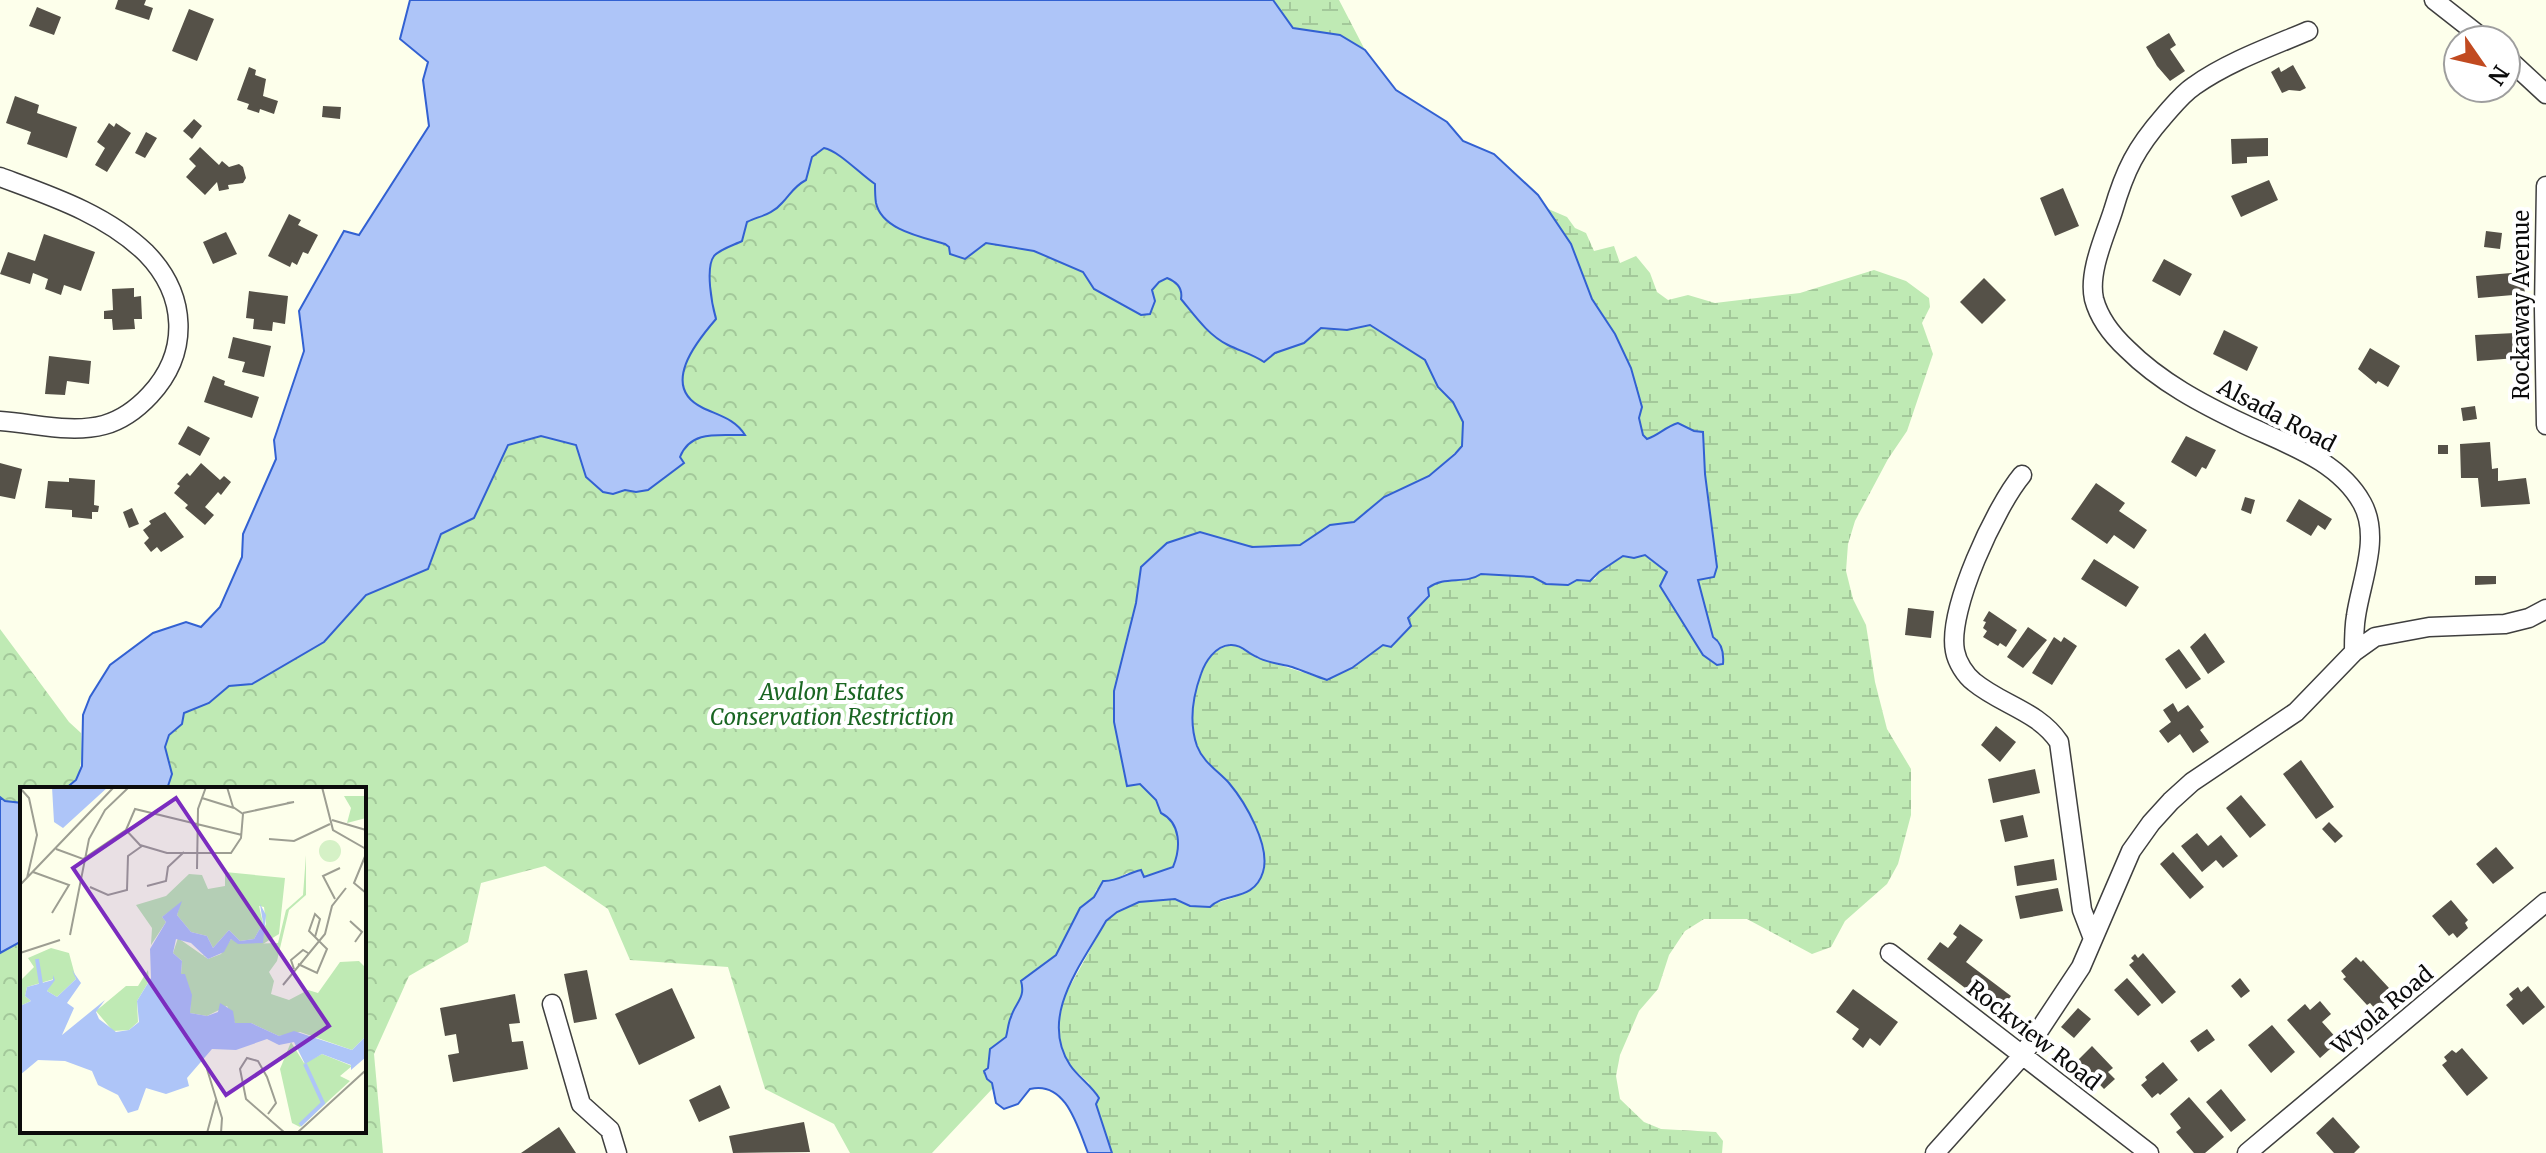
<svg xmlns="http://www.w3.org/2000/svg" width="2546" height="1153" font-family="Merriweather,serif">
<style>
.wetland{fill:url(#wetland-marsh)}
.park{fill:url(#park-crowns)}
.water{fill:#aec5f8;stroke:#3261d2;stroke-width:2}
.building{fill:#555148}
.lines{fill:none;stroke-linecap:round;stroke-linejoin:round}
.minor-casing{stroke:#3f3f3f;stroke-width:21}
.minor{stroke:#fff;stroke-width:18}
.labels{text-anchor:middle;dominant-baseline:central;stroke-width:8;stroke-linejoin:round;paint-order:stroke}
.street-label{font-size:22px;fill:#0c0c0c;stroke:#fff}
.park-label{font-size:22px;font-style:italic;fill:#1a6622;stroke:#fff}
.inset-river{fill:none;stroke:#aec5f8;stroke-width:4}
.inset-road{fill:none;stroke:#9d9e92;stroke-width:2}
.view{fill:#7b2cbf;fill-opacity:0.15;stroke:#7b2cbf;stroke-width:4}
.inset-edge{fill:none;stroke:#0c0c0c;stroke-width:4}
</style>
<defs>
<pattern id="wetland-marsh" width="20" height="14" patternUnits="userSpaceOnUse" patternTransform="scale(2)"><rect width="20" height="14" fill="#bfeab4"/><path d="M1 5h8M5 5V1M11 12h8M15 12V8" fill="none" stroke="#a3c89a"/></pattern>
<pattern id="park-crowns" width="20" height="18" patternUnits="userSpaceOnUse" patternTransform="scale(2)"><rect width="20" height="18" fill="#bfeab4"/><path d="M2 6a3 3 0 1 1 6 0M12 15a3 3 0 1 1 6 0" fill="none" stroke="#a3c89a"/></pattern>
</defs>
<rect width="100%" height="100%" fill="#fdffeb"/>
<path class="wetland" d="M1273 0H1339L1365 50 1340 35 1293 28Z
M1546 208 1567 217 1575 228 1586 233 1594 251 1614 246 1620 263 1636 256 1650 273 1657 292 1668 300 1688 295 1715 303 1800 293 1874 270 1906 281 1929 298 1930 307 1922 323 1933 354 1907 431 1888 459 1855 521 1848 544 1846 571 1853 599 1866 625 1875 682 1887 729 1911 769V815L1898 864 1887 884 1845 921 1831 947 1812 954 1747 919H1704L1685 931 1669 955 1658 989 1639 1011 1620 1055 1616 1076 1620 1099 1644 1122 1661 1129 1716 1132 1723 1141 1722 1153H1112L1089 1083 1071 1067 1061 1047 1057 1027 1062 1001 1106 921C1123 905 1151 895 1175 899 1180 900 1186 906 1192 906 1208 907 1250 896 1259 881 1267 869 1262 859 1259 846 1253 823 1246 804 1230 785 1220 772 1205 764 1198 748 1189 727 1192 698 1200 676 1206 660 1215 648 1233 644L1257 658 1327 680C1369 660 1397 629 1429 596L1428 588C1446 574 1465 586 1480 574 1497 575 1518 573 1533 577 1551 582 1559 589 1577 580L1585 582 1595 579 1599 572 1623 556 1634 558 1645 555 1667 572 1703 655 1723 664C1724 653 1722 643 1713 637L1698 580 1705 474 1703 432 1694 431 1678 423C1665 427 1659 435 1646 439L1643 435 1639 418 1642 407 1631 368 1615 334 1592 299 1571 244Z"/>
<path class="park" d="M824 148C839 151 860 174 875 184L876 206 906 232 945 244 965 259 986 243 1034 251 1083 272 1094 289 1152 290 1159 282 1167 278 1177 282 1182 292 1228 345 1245 351 1263 361 1275 353 1304 343 1321 328 1347 330 1370 324 1425 360 1438 387 1453 401 1463 422 1462 446 1429 476 1384 497 1354 522 1330 525 1300 545 1252 547 1200 532 1141 567 1136 603 1125 644 1140 784 1156 800 1161 812C1181 823 1180 848 1173 866L1144 878 1140 874 1127 873 1096 890 1094 897 1080 908 1056 955 1021 981C1026 998 1015 1003 1011 1017 1008 1024 1008 1031 1006 1037L990 1049 993 1088 932 1153H850L834 1124 765 1089 728 967 630 960 608 909 545 866 481 883 468 942 409 976 374 1054 383 1153H0V953L22 941V1131H364V789H167L172 774 165 747 169 735 181 724 184 713 209 703 229 686 252 684 324 642 366 595 428 569 441 534 474 518 507 445 541 436 577 445 586 477 613 494 625 490 636 492 683 462 680 458C691 429 720 436 744 435 736 419 719 416 703 408 659 387 697 342 716 319 712 305 705 268 714 256 720 249 734 245 742 241L747 222C759 216 771 215 782 203 791 194 793 187 805 180L812 157Z
M0 629 69 722 81 733C83 791 76 789 22 789V803L5 801 0 797Z"/>
<path class="water" d="M410 0H1273L1293 28 1340 35 1365 50 1396 90 1447 122 1463 141 1494 154 1538 195 1571 244 1592 299 1615 334 1631 368 1642 407 1639 418 1643 435 1647 439C1659 435 1665 427 1678 423L1694 431 1703 432 1705 474 1717 567 1714 577 1698 580 1713 637C1722 643 1724 653 1723 664L1717 665 1703 655 1660 586 1667 572 1645 555 1634 558 1623 556 1599 572 1590 581 1577 580 1568 585 1546 584 1533 577 1481 574C1465 585 1445 575 1428 588L1429 596 1408 618 1411 626 1391 647 1383 645 1352 668 1327 680C1315 676 1304 671 1292 667 1281 664 1267 663 1257 657 1247 653 1241 644 1230 645 1215 646 1205 662 1201 674 1193 696 1189 723 1197 746 1203 762 1218 771 1229 783 1245 802 1271 846 1263 872 1254 902 1224 892 1210 907L1190 906 1175 899 1139 902 1117 912 1106 921C1082 964 1038 1016 1070 1065 1078 1077 1091 1085 1099 1098L1096 1104 1112 1153H1088C1078 1128 1066 1080 1030 1089L1018 1104 1004 1109 996 1103 992 1083 987 1079 984 1071 988 1068 990 1049 1006 1037C1008 1030 1008 1023 1011 1017 1015 1003 1026 998 1021 981L1056 955 1080 908 1094 897 1103 881C1117 882 1127 873 1141 870L1144 877 1173 867C1181 848 1181 823 1161 813L1156 800 1140 784 1127 786 1114 722V691L1136 603 1141 567 1167 543 1200 532 1252 547 1300 545 1330 525 1354 522 1384 497 1429 476 1455 454 1462 446 1463 422 1453 402 1438 387 1425 360 1370 325 1347 330 1321 328 1304 343 1275 353 1264 362C1252 354 1240 351 1228 345 1208 335 1195 316 1181 299 1183 288 1177 282 1167 278L1159 282 1152 290 1155 301 1150 314 1141 315 1094 289 1083 272 1034 251 986 243 965 259 950 254 949 247 945 244C922 237 882 230 876 203 875 197 875 190 875 184 860 174 839 151 824 148L812 157 806 180C793 187 791 194 782 203 772 215 759 216 747 222L742 241C734 245 720 249 714 256 705 268 712 305 716 319 697 341 659 387 703 408 720 416 735 419 745 435 721 436 691 429 680 457L684 463 648 490 636 492 625 490 613 494 603 492 586 477 576 445 541 436 508 445 474 518 441 534 428 569 366 595 324 642 252 684 229 686 209 703 184 713 182 724 169 735 165 747 172 774 167 789H65L76 780 82 766 83 715 90 697 110 665 153 633 186 622 201 627 220 607 242 557 243 534 276 459 274 440 304 351 299 311 344 231 359 235 429 126 423 80 428 62 400 39Z
M0 797 5 801 22 803V941L0 953Z"/>
<path class="building" d="M118 0H146L144 5 153 8 149 20 115 9Z
M37 7 61 17 54 35 29 26Z
M189 9 214 19 197 61 172 51Z
M2169 33 2176 45 2170 49 2185 71 2170 81 2157 66 2146 47Z
M2293 65 2306 88 2300 91 2289 90 2282 93 2271 72 2279 67 2281 72Z
M249 67 256 70 255 75 266 79 263 96 278 101 274 114 260 109 259 113 247 109 249 104 237 100Z
M15 96 39 105 37 113 77 127 67 158 27 144 31 132 6 123Z
M323 106 341 107 340 119 322 117Z
M194 119 202 126 192 139 183 131Z
M109 123 114 127 116 123 131 133 107 172 95 165 105 148 97 142Z
M146 132 157 138 145 158 135 153Z
M2268 138V156L2247 157V163L2232 164 2231 139Z
M200 147 219 165 222 161 229 167 239 164 243 167 246 178 243 183 228 185 229 189 219 191 217 182 205 195 186 177 196 166 189 159Z
M2269 180 2278 200 2241 217 2231 196Z
M2063 188 2079 226 2055 236 2040 198Z
M289 214 301 220 298 225 318 235 308 254 303 252 297 265 292 262 290 267 268 256Z
M2486 231 2502 233 2500 249 2484 247Z
M226 232 237 254 213 264 203 242Z
M44 234 95 252 81 291 64 285 61 295 45 289 48 279 33 273 30 284 0 274 8 252 35 261Z
M2164 259 2192 274 2180 296 2152 281Z
M2523 272 2525 294 2478 298 2476 276Z
M1984 278 2006 300 1982 324 1960 302Z
M134 288V297L141 296 142 319H134L135 329 113 330 112 319H104V311L113 310 112 289Z
M249 291 288 296 285 324 273 322 272 331 253 329 254 319 246 318Z
M2224 330 2258 347 2247 371 2213 354Z
M2515 333 2517 358 2477 361 2475 335Z
M233 337 271 346 264 377 242 372 245 362 228 358Z
M2370 348 2400 366 2388 387 2378 381 2376 384 2358 369Z
M49 356 91 361 89 384 67 381 65 395 45 394Z
M213 376 225 381 224 385 259 397 252 418 204 402Z
M2475 406 2477 419 2463 421 2461 408Z
M188 426 210 438 200 456 178 444Z
M2186 436 2216 450 2206 469 2202 467 2196 477 2171 462Z
M2490 442 2492 469 2498 468V481L2526 478 2530 504 2481 507 2478 478H2461L2460 444Z
M2438 445H2448V454H2438Z
M0 463 22 469 15 499 0 496Z
M201 463 220 480 224 476 231 482 221 495 218 492 205 507 214 515 205 525 185 508 188 505 174 493 180 486 177 484 187 473 190 476Z
M69 478 95 480 94 505 99 506 98 512H92V519L72 517V510L45 508 48 481 69 482Z
M2096 483 2125 503 2119 511 2147 530 2134 549 2114 535 2107 544 2071 519Z
M2245 497 2255 500 2251 514 2241 510Z
M2299 499 2332 519 2325 530 2318 525 2311 536 2286 521Z
M132 508 139 524 129 528 123 512Z
M165 512 184 537 161 552 157 547 151 552 144 543 149 538 143 530 151 524 149 521Z
M2094 559 2139 587 2126 607 2081 579Z
M2475 576H2496V584L2475 585Z
M1908 608 1934 611 1931 638 1905 635Z
M1989 611 2017 630 2006 647 2000 643 1998 646 1983 637 1987 631 1983 628 1986 622 1983 621Z
M2028 627 2047 640 2023 668 2007 657Z
M2205 633 2225 662 2208 674 2190 647Z
M2054 637 2061 642 2064 637 2077 646 2052 685 2032 673Z
M2179 649 2201 679 2186 689 2165 659Z
M2173 703 2178 712 2188 705 2204 727 2200 730 2209 742 2193 753 2180 734 2168 743 2159 731 2171 722 2163 710Z
M1996 726 2016 742 2000 762 1981 745Z
M2301 760 2334 807 2316 819 2283 774Z
M2035 769 2040 793 1993 803 1988 779Z
M2241 795 2266 825 2250 838 2226 808Z
M2023 815 2028 837 2005 842 2000 820Z
M2329 822 2343 836 2335 843 2322 829Z
M2197 833 2208 846 2221 835 2238 856 2223 868 2216 860 2202 872 2181 846Z
M2496 847 2514 868 2493 884 2476 864Z
M2173 852 2204 887 2190 899 2160 864Z
M2054 859 2057 880 2017 886 2014 866Z
M2058 888 2063 911 2020 919 2015 896Z
M2451 900 2468 920 2465 923 2468 928 2457 938 2453 933 2449 936 2432 916Z
M1960 924 1983 940 1966 962 2011 996 1998 1013 1927 959 1940 942 1948 948 1957 937 1953 934Z
M2143 953 2176 992 2162 1004 2129 965 2134 961 2131 958 2135 954 2138 958Z
M2356 957 2361 962 2363 960 2389 988 2386 991 2391 996 2376 1010 2370 1003 2367 1005 2343 979 2346 977 2341 971Z
M587 970 597 1019 574 1023 564 974Z
M2127 978 2151 1005 2138 1016 2114 990Z
M2240 978 2250 991 2241 998 2231 986Z
M2528 986 2545 1007 2523 1025 2506 1005 2513 999 2509 994 2518 987 2521 992Z
M672 988 695 1038 639 1065 615 1014Z
M1853 989 1898 1022 1880 1046 1870 1038 1863 1048 1852 1039 1859 1029 1836 1012Z
M515 994 520 1023 509 1024 512 1042 523 1041 528 1069 453 1082 448 1055 459 1053 456 1034 445 1036 440 1008Z
M2320 1001 2331 1014 2322 1022 2339 1041 2320 1058 2287 1020 2305 1004 2310 1010Z
M2078 1008 2091 1019 2074 1038 2061 1027Z
M2272 1025 2295 1052 2271 1073 2248 1045Z
M2207 1029 2215 1040 2198 1052 2190 1041Z
M2092 1046 2113 1068 2108 1072 2115 1079 2104 1089 2077 1061Z
M2462 1048 2488 1078 2467 1096 2442 1065 2447 1061 2444 1057 2452 1050 2456 1053Z
M2163 1062 2178 1080 2160 1095 2158 1093 2152 1098 2141 1085 2147 1080 2145 1077Z
M720 1085 730 1108 699 1122 689 1100Z
M2221 1089 2246 1120 2231 1132 2206 1102Z
M2189 1097 2224 1137 2205 1153H2194L2176 1132 2181 1128 2170 1114Z
M2333 1117 2360 1147 2354 1153H2334L2316 1133Z
M804 1122 810 1152 733 1153 729 1136Z
M559 1127 576 1153H521Z"/>
<g class="lines">
<defs>
<path id="minor" d="M2434 0 2485 40
M2308 31C2270 47 2228 62 2194 86 2182 94 2173 106 2164 116 2136 148 2125 170 2113 211 2105 236 2088 272 2094 299 2099 318 2113 336 2127 349 2160 382 2202 404 2244 424 2286 444 2338 460 2362 503 2381 537 2361 581 2356 616 2354 627 2354 640 2354 652
M2506 57 2546 94
M0 177C51 196 106 214 146 253 187 295 190 352 150 395 137 409 122 420 104 425 70 434 34 423 0 421
M2546 186 2544 309 2546 425
M2022 475C1996 506 1947 610 1955 651 1957 662 1965 675 1974 682 2002 705 2038 711 2059 742L2082 910 2092 936
M1890 953 2149 1153
M552 1004 581 1104 610 1130 617 1153
M1935 1153 2022 1056 2081 967 2131 851 2151 823 2171 801 2192 782 2296 712 2354 652 2375 637 2429 627 2505 624 2529 618 2546 609
M2247 1153 2546 902"/>
</defs>
<use href="#minor" class="minor-casing"/>
<use href="#minor" class="minor"/>
</g>
<g class="labels">
<g class="street-label">
<text transform="translate(2521 305) rotate(-90)">Rockaway Avenue</text>
<text transform="translate(2277 415) rotate(28)">Alsada Road</text>
<text transform="translate(2382 1010) rotate(-40)">Wyola Road</text>
<text transform="translate(2034 1035) rotate(38)">Rockview Road</text>
</g>
<g class="park-label">
<text x="832" y="692">Avalon Estates<tspan x="832" dy="25">Conservation Restriction</tspan></text>
</g>
</g>
<g transform="translate(20 787)">
<rect width="346" height="346" fill="#fdffeb"/>
<path d="M205 85 265 91 259 147 243 157 181 169 215 154 243 156 240 148 246 137 244 120 239 119 243 136 234 152 220 154 209 143 193 161 187 149 171 145 157 128 160 117 142 130 146 135 131 158 132 141 116 118 146 109 169 87 182 88 188 102 205 99ZM31 161 49 166 56 192 37 210 27 204 34 192 7 200 5 209 11 214 0 219V194L14 180 8 171ZM128 183 129 194 117 214 118 235 109 243 93 244 76 224 106 199H118Z" fill="#bfeab4"/>
<path d="M324 9H346V31L327 36 331 21ZM286 68V108L269 123 257 174 249 185 254 194 251 207 269 213 288 203 298 206 320 175 339 174 346 181V249L332 263 280 245 259 249 231 236H215L207 219 187 229 170 226 171 208 161 187 162 174 153 166 158 151 188 172 201 167 211 152 222 157 258 156 266 123 283 108ZM271 255 284 276 302 267 332 279 320 289 330 294 280 340 272 336 260 282Z" fill="#bfeab4"/>
<path d="M299 64a11 11 0 1 1 22 0a11 11 0 1 1-22 0Z" fill="#d5f1c6"/>
<path d="M32 0H88L43 41 34 35ZM162 114 157 128 171 145 187 149 193 161 209 143 220 154 234 152 243 136 240 117 246 128 243 156 218 157 211 152 204 165 188 172 171 156 156 152 153 166 162 174 161 187H165L172 208 170 226 187 229 198 225 200 216 213 224 215 236H231L259 249 274 244 332 263 346 249V270L331 283V278L302 267 285 277 274 255 259 258 247 252 216 263 192 262 167 291 169 299 146 307 126 301 118 323 108 326 98 308 78 298 72 284 45 274 18 273 0 288V219L11 214 5 209 7 200 33 193V188L35 193 27 204 37 210 56 192 52 183 61 196 47 216 54 221 42 248 85 213 76 225 79 232 96 245 109 243 119 235 117 214 131 191 130 162 146 135 142 130Z" fill="#aec5f8"/>
<path class="inset-river" d="M17 172 21 197M280 338 303 316 285 277"/>
<path class="inset-road" d="M302 0 313 43 346 62M0 1 9 11 17 48 7 91M182 11 214 21M223 26 274 15 267 16M312 33 346 43M106 43 115 22 222 48M249 52 274 54 310 37M36 62 63 72 106 43 120 58 147 66H211L221 51 223 27 213 20 207 0M346 67 334 96 346 106M177 82 178 22 186 0M13 85 49 98 32 126M0 98 94 0M127 99 146 94 148 80 164 65M70 100 88 108 107 103 108 69 122 59M315 112 303 89 320 81M330 134 342 145 335 155M50 148 69 52 85 23 109 0M0 166 40 153M278 177 297 186 307 162 289 144 295 127 300 132 295 150M274 182 271 173 283 163 288 166M263 198 305 147 312 119 326 101M187 282 202 331 201 346M248 327 256 316 247 290 238 274 227 271 220 282 226 312 265 346M187 346 196 313M277 346 346 283"/>
<path class="view" d="M156 11 309 239 206 308 53 81Z"/>
<rect width="346" height="346" class="inset-edge"/>
</g>
<g transform="translate(2482 64) rotate(124)"><circle r="38" fill="#ffffff" stroke="#9e9e9e" stroke-width="2"/>
<path d="M0-6L14 30L0 20L-14 30Z" fill="#c14a20"/>
<text y="-12" font-size="22" font-weight="bold" text-anchor="middle" fill="#0c0c0c">N</text>
</g>
</svg>
